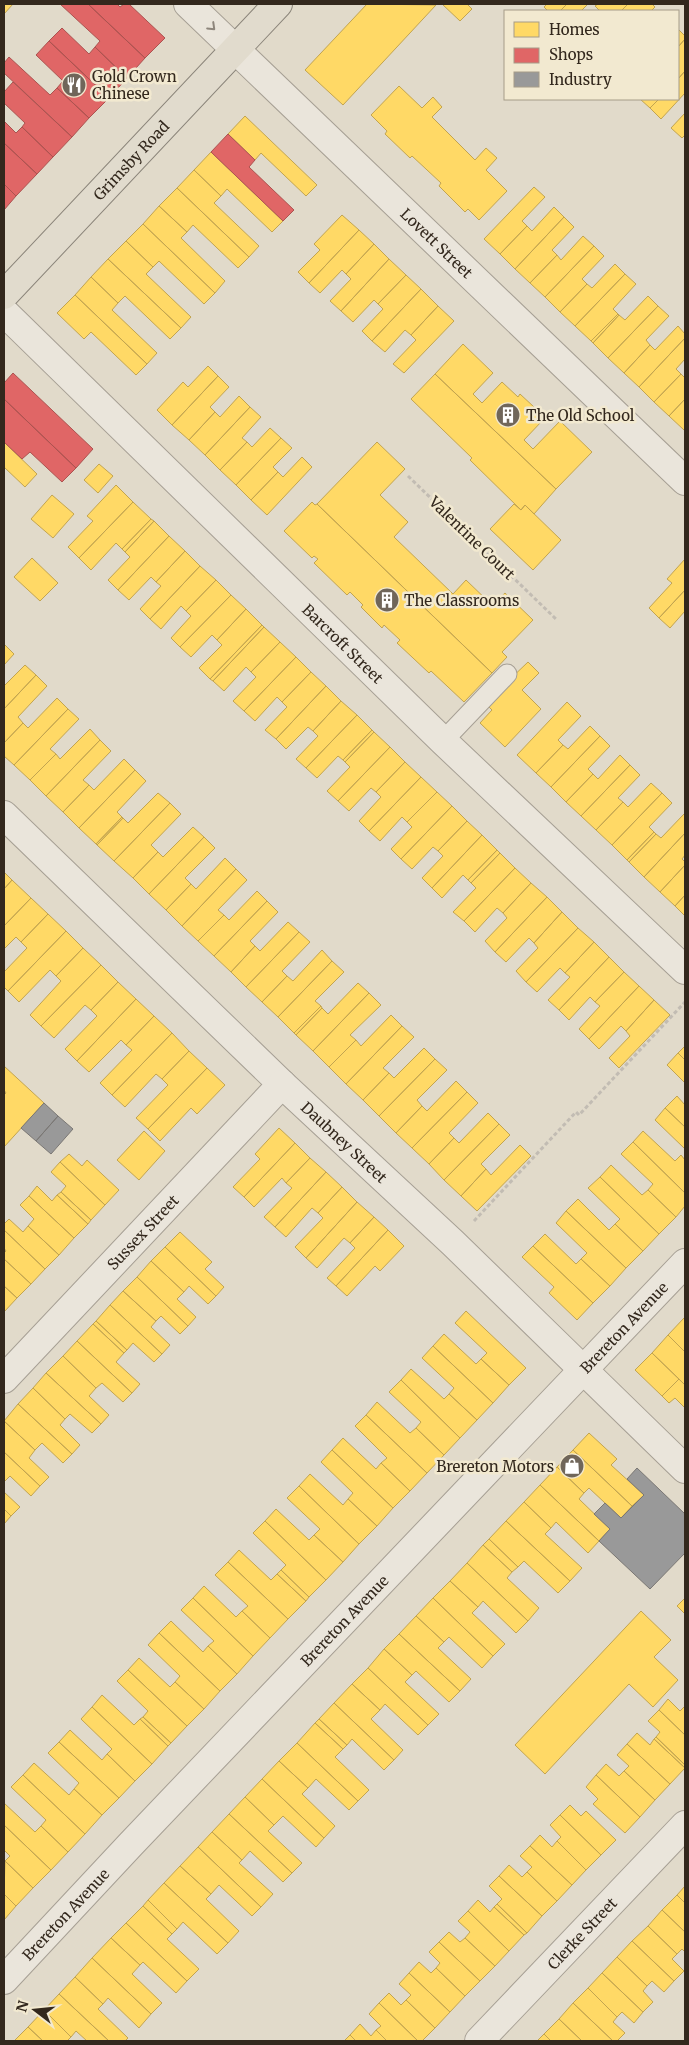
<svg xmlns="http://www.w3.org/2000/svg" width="689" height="2045" font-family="Merriweather,serif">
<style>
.homes{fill:#ffd966;stroke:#c2a450}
.shops{fill:#e06666;stroke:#ac5350}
.industry{fill:#999;stroke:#7a7774}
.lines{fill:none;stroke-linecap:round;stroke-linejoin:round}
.lane-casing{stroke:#a69f94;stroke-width:21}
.street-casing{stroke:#a69f94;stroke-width:30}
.primary-casing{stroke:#8b857a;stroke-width:30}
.path{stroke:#c2bcb3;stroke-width:3;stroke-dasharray:4 2.5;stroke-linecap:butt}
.lane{stroke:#eae5db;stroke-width:19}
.street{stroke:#eae5db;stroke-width:28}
.primary{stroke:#e1dbcd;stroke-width:28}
.oneway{stroke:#8e867c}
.labels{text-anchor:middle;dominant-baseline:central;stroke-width:5;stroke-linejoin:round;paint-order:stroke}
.poi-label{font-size:15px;fill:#33281d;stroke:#f2e9d0;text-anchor:start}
.street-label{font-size:15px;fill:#33281d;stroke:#f2e9d0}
</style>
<rect width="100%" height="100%" fill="#e1daca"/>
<path class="homes" d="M4 4H13L4 14Z
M367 4 436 5 343 105 305 70Z
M442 4H467L472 9 460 21Z
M547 4H567L560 11H548L544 7Z
M567 4H588L581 11H560Z
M598 4H628L621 11H600L595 6Z
M628 4H652L655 7 651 11H621Z
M678 29 685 36V39L678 47Z
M685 39V71L678 79V47Z
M685 71V93L661 119 650 108 659 99H678V79Z
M399 86 422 108 433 97 442 107 432 117 475 160 486 148 497 158 486 170 507 191 479 220 468 209 465 212 439 186 441 183 412 156 410 158 385 134 387 131 371 115Z
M640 99H659L650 108Z
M685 113V135L682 138 671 128Z
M245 116 317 185 306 196 261 153 255 160 228 134Z
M211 152 283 221 272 232 227 189 221 196 194 170Z
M194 170 221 196 214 203 259 246 249 257 177 188Z
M534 187 545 197 522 221 527 226 500 254 484 239Z
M177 188 249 257 238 268 193 225 187 232 159 206Z
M159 206 187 232 181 238 225 281 215 293 143 224Z
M554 207 564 217 515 269 500 254 527 226 532 231Z
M342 215 359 230 309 283 298 272 320 250 314 244Z
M564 217 574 227 552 250 557 255 530 283 515 269Z
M143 224 215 293 204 304 159 261 153 267 126 241Z
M359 230 374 244 346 274 342 270 320 293 309 283Z
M583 236 594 246 545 297 530 283 557 255 561 260Z
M126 241 153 267 146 274 191 317 181 328 108 259Z
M374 244 389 259 341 311 330 301 351 279 346 274Z
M594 246 604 256 582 279 587 284 560 312 545 297Z
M108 259 181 328 170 339 125 296 118 303 91 277Z
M389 259 406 275 378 304 374 300 353 322 341 311Z
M615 264 625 274 575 326 560 312 587 284 592 288Z
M625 274 636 284 613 309 618 314 591 341 575 326Z
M406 275 421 289 372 341 362 331 383 309 378 304Z
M91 277 118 303 112 310 157 353 147 364 75 295Z
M421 289 438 306 411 335 405 330 385 352 372 341Z
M75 295 147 364 136 375 91 332 84 339 57 313Z
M648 296 658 306 608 358 593 343 619 315 625 320Z
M438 306 454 321 404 373 393 364 416 340 411 335Z
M658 306 669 316 646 340 650 345 624 373 608 358Z
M618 314 619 315 593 343 591 341Z
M678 326 685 334V338L639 387 624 373 650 345 655 350Z
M685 338V359L676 369 681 374 654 402 639 387Z
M463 344 493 373 473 394 482 403 502 382 518 397 520 394 534 407 531 410 542 421 524 440 533 449 560 421 592 452 556 489 435 374Z
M208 366 218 376 172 425 157 410 183 382 188 387Z
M435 374 556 489 534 514 525 505 521 510 470 460 472 458 411 399Z
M681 374 685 378V399L669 416 654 402Z
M218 376 229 387 210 407 215 412 189 440 172 425Z
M239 396 250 407 205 455 189 440 215 412 220 417Z
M685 399V429L684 430 669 416Z
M250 407 261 417 242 438 247 442 220 470 205 455Z
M270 428 281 438 236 485 220 470 247 442 252 447Z
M281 438 292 448 273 467 278 472 251 500 236 485Z
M4 442 37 474 25 487 4 467Z
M377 442 405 469 380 495 408 522 394 537 453 594 466 580 492 605 505 593 533 620 502 652 507 657 492 673 317 504Z
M302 457 312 467 267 515 251 500 278 472 283 477Z
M99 464 113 476 98 493 84 480Z
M116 485 133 502 79 558 68 547 93 521 87 516Z
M52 495 74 514 53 538 31 519Z
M133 502 151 519 122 549 116 543 91 570 79 558Z
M312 502 315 505 317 504 492 673 464 702 431 671 429 673 397 643 400 640 384 625 382 628 361 607 363 605 350 592 347 595 314 563 318 559 314 556 312 558 284 531Z
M514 504 521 510 525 505 561 540 533 570 490 529Z
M151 519 154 521 125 552 122 549Z
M154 521 169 536 118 590 108 580 130 557 125 552Z
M169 536 185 551 156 582 151 577 129 600 118 590Z
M185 551 200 566 150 619 140 609 161 586 156 582Z
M32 558 58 583 40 601 14 577Z
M685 559V590L659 618 649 608 672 583 667 579Z
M200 566 216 580 186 611 181 606 161 629 150 619Z
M216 580 231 595 180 647 171 638 191 616 186 611Z
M685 590V611L670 628 659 618Z
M231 595 246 609 217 640 212 635 191 657 180 647Z
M246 609 262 625 210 679 199 668 222 645 217 640Z
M262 625 264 627 213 681 210 679Z
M264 627 280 642 251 672 246 667 224 691 213 681Z
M280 642 296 657 244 711 233 701 256 677 251 672Z
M4 644 14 654 4 665Z
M296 657 311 672 282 702 277 697 255 721 244 711Z
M528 662 539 673 522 690 541 709 505 747 480 723 492 710 485 703Z
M25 665 36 675 4 709V686Z
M311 672 326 686 276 739 265 730 287 707 282 702Z
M36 675 47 686 18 717 23 723 4 743V709Z
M326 686 341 701 313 731 308 727 286 749 276 739Z
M57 698 68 709 14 765 4 756V743L23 723 28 728Z
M341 701 357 715 306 768 296 759 318 736 313 731Z
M567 702 581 716 558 740 563 745 536 773 517 755Z
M68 709 79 719 50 749 56 754 30 780 14 765Z
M357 715 372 730 343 760 338 756 317 778 306 768Z
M590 726 600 736 551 787 536 773 563 745 568 749Z
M90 729 100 740 46 796 30 780 56 754 60 759Z
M372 730 374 732 345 762 343 760Z
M374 732 390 747 338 801 327 791 350 767 345 762Z
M600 736 610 746 588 769 593 774 566 802 551 787Z
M100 740 111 751 83 780 89 785 63 812 46 796Z
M390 747 405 762 376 792 371 788 349 811 338 801Z
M620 755 630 765 581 816 566 802 593 774 598 779Z
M124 759 135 770 79 828 63 812 89 785 94 790Z
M405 762 421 777 369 831 359 821 381 797 376 792Z
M630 765 640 775 618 798 623 802 596 830 581 816Z
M135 770 146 781 117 812 122 817 96 844 79 828Z
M421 777 437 792 407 822 402 817 380 841 369 831Z
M651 783 662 793 612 845 596 830 623 802 628 807Z
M437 792 452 806 401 859 391 849 412 827 407 822Z
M158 793 170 803 114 861 97 845 123 818 128 823Z
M662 793 672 803 649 827 654 832 627 860 612 845Z
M170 803 181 814 151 845 158 852 133 878 114 861Z
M452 806 467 821 438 851 433 847 412 869 401 859Z
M684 814 685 816V833L644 877 629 862 656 834 661 838Z
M122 817 123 818 97 845 96 844Z
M467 821 482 835 432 888 422 878 443 856 438 851Z
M193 827 204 837 149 894 133 878 158 852 163 857Z
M654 832 656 834 629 862 627 860Z
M685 833V855L682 859 685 862V865L660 892 644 877Z
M482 835 497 850 468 880 463 875 442 898 432 888Z
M204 837 215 848 185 878 191 884 166 910 149 894Z
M497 850 500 853 471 883 468 880Z
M500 853 515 868 464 921 453 912 476 888 471 883Z
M225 858 236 869 182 926 166 910 191 884 196 889Z
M685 865V895L675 906 660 892Z
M515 868 531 883 503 913 497 908 475 932 464 921Z
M236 869 247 880 218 910 224 915 198 941 182 926Z
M4 872 12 880 4 889Z
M12 880 31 898 4 926V889Z
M531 883 547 897 495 952 485 941 507 918 503 913Z
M257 891 267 901 214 956 198 941 224 915 229 920Z
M685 895V916L675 906Z
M547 897 562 912 534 943 529 938 506 962 495 952Z
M31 898 48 914 21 942 16 937 4 949V926Z
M267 901 278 912 250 941 255 946 231 972 214 956Z
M562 912 578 928 526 982 516 971 538 948 534 943Z
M48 914 66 931 8 991 4 987V972L27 948 21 942Z
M288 922 299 932 246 987 231 972 255 946 260 951Z
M578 928 594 942 565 973 560 968 537 992 526 982Z
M66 931 83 948 56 976 50 970 19 1002 8 991Z
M299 932 310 942 282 971 287 976 262 1002 246 987Z
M594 942 609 957 559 1010 548 1000 570 977 565 973Z
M83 948 101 965 41 1026 30 1015 61 981 56 976Z
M322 950 332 961 278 1017 262 1002 287 976 293 981Z
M609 957 624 972 595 1002 590 997 569 1020 559 1010Z
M332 961 344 972 315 1001 321 1006 294 1033 278 1017Z
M101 965 118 982 91 1010 85 1005 54 1038 41 1026Z
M624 972 639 986 589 1039 579 1029 600 1006 595 1002Z
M118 982 136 999 77 1061 65 1049 97 1016 91 1010Z
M358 983 369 993 313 1051 296 1035 322 1008 328 1014Z
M639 986 654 1000 626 1031 621 1026 599 1049 589 1039Z
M369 993 381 1005 350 1035 356 1040 329 1067 313 1051Z
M136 999 154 1016 126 1045 121 1040 89 1072 77 1061Z
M654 1000 670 1015 619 1068 609 1058 630 1036 626 1031Z
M321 1006 322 1008 296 1035 294 1033Z
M391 1015 402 1026 346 1084 329 1067 356 1040 361 1046Z
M154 1016 172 1033 112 1095 100 1083 132 1050 126 1045Z
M402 1026 414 1037 383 1068 389 1073 363 1100 346 1084Z
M172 1033 189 1051 162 1079 156 1074 125 1107 112 1095Z
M685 1046V1060L678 1053Z
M424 1048 435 1059 379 1116 363 1100 389 1073 394 1078Z
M189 1051 207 1068 148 1129 136 1118 168 1085 162 1079Z
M678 1053 685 1060V1083L667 1065Z
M435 1059 447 1070 417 1100 422 1106 396 1133 379 1116Z
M4 1066 44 1103 4 1147V1095L6 1093 4 1090Z
M207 1068 225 1085 197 1114 191 1108 160 1141 148 1129Z
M456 1081 467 1092 412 1148 396 1133 422 1106 427 1111Z
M467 1092 478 1103 449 1133 454 1138 429 1164 412 1148Z
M677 1096 685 1105V1127L665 1108Z
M665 1108 685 1127V1149L655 1120Z
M488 1113 499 1124 444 1180 429 1164 454 1138 459 1143Z
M499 1124 510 1135 481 1164 486 1169 461 1196 444 1180Z
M279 1128 295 1143 244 1197 233 1187 260 1159 255 1154Z
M144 1131 165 1151 139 1180 117 1160Z
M643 1131 675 1161 681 1155 685 1160V1193L633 1142Z
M633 1142 685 1193V1206L676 1217 648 1190 653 1184 621 1154Z
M295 1143 310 1158 286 1183 282 1178 254 1207 244 1197Z
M520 1145 531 1156 477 1211 461 1196 486 1169 491 1175Z
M69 1154 82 1166 87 1160 119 1190 105 1205 60 1162Z
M310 1158 326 1172 275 1227 264 1217 292 1188 286 1183Z
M60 1162 105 1205 91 1220 61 1192 66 1186 51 1172Z
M611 1165 642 1195 648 1190 676 1217 659 1234 600 1177Z
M326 1172 342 1187 318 1213 312 1208 286 1237 275 1227Z
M600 1177 659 1234 643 1251 615 1224 620 1219 588 1188Z
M37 1186 52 1201 57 1195 88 1224 74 1238 29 1196Z
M342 1187 357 1202 306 1258 295 1247 323 1218 318 1213Z
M61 1192 91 1220 88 1224 57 1195Z
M29 1196 74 1238 59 1255 28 1226 34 1219 20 1205Z
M578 1199 609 1230 615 1224 643 1251 626 1268 566 1211Z
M357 1202 374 1217 350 1243 344 1238 317 1268 306 1258Z
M566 1211 626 1268 610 1286 581 1259 587 1253 556 1223Z
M374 1217 388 1230 336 1286 327 1278 355 1248 350 1243Z
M9 1219 23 1232 28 1226 59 1255 45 1269 4 1230V1224Z
M4 1230 45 1269 31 1284 4 1259V1253L6 1251 4 1248Z
M388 1230 404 1246 380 1271 375 1266 347 1296 336 1286Z
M180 1232 212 1262 205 1269 224 1287 216 1296 165 1247Z
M545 1234 576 1264 581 1259 610 1286 593 1303 533 1246Z
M533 1246 593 1303 577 1320 549 1293 554 1287 522 1257Z
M165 1247 216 1296 208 1304 189 1286 184 1292 151 1261Z
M4 1259 31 1284 17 1298 4 1286Z
M151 1261 184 1292 177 1299 196 1317 188 1326 137 1277Z
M137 1277 188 1326 180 1334 161 1316 156 1321 123 1291Z
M4 1286 17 1298 4 1312Z
M123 1291 156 1321 151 1327 170 1345 162 1354 110 1305Z
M110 1305 162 1354 154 1362 133 1343 127 1350 96 1321Z
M466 1311 526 1368 509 1385 481 1359 487 1353 455 1323Z
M684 1318 685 1319V1352L668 1335Z
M96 1321 127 1350 124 1353 93 1324Z
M93 1324 124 1353 116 1362 140 1384 132 1393 77 1341Z
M444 1334 476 1364 481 1359 509 1385 493 1403 433 1346Z
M668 1335 685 1352V1385L652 1353Z
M77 1341 132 1393 123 1402 102 1383 96 1388 63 1356Z
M433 1346 493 1403 477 1420 449 1394 454 1388 422 1358Z
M652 1353 679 1379 662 1396 635 1370Z
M63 1356 96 1388 89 1396 109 1415 101 1424 46 1373Z
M411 1369 444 1399 449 1394 477 1420 460 1438 401 1380Z
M46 1373 101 1424 92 1433 70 1414 65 1419 33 1388Z
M679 1379 685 1385V1408L675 1398 669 1403 662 1396Z
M401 1380 460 1438 444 1455 416 1428 421 1422 389 1392Z
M33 1388 65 1419 60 1425 80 1445 72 1454 18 1404Z
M377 1402 410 1433 416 1428 444 1455 427 1473 366 1415Z
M18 1404 72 1454 63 1463 42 1443 35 1450 4 1421Z
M366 1415 427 1473 410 1491 381 1463 387 1458 355 1426Z
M4 1421 35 1450 29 1458 49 1477 40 1486 4 1452Z
M589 1433 617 1459 611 1465 644 1495 632 1506 573 1450Z
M343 1438 376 1469 381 1463 410 1491 393 1508 332 1450Z
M332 1450 393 1508 377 1526 348 1499 353 1493 321 1462Z
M573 1450 632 1506 621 1518 589 1488 584 1493 557 1467Z
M4 1452 40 1486 31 1496 10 1476 5 1481 4 1480Z
M557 1467 584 1493 579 1499 610 1529 599 1541 540 1485Z
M310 1474 343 1505 348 1499 377 1526 359 1544 299 1486Z
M540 1485 599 1541 588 1553 556 1522 551 1528 524 1502Z
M299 1486 359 1544 343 1562 314 1535 320 1529 287 1498Z
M4 1492 20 1507 11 1516 4 1509Z
M524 1502 551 1528 545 1534 582 1568 570 1581 506 1521Z
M4 1509 11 1516 4 1524Z
M276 1509 309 1540 314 1535 343 1562 326 1580 265 1521Z
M265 1521 326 1580 309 1597 281 1570 286 1565 253 1533Z
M506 1521 570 1581 558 1593 524 1561 518 1567 489 1539Z
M489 1539 518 1567 512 1572 483 1545Z
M483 1545 512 1572 507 1578 539 1608 528 1621 467 1563Z
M239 1550 271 1580 277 1574 306 1601 288 1619 228 1562Z
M228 1562 288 1619 270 1638 242 1611 248 1606 215 1575Z
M467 1563 528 1621 516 1633 483 1601 478 1607 450 1581Z
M281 1570 309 1597 306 1601 277 1574Z
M450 1581 478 1607 472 1613 505 1644 493 1656 433 1598Z
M204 1586 236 1617 242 1611 270 1638 253 1656 193 1598Z
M193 1598 253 1656 237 1674 208 1646 214 1641 181 1610Z
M433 1598 493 1656 482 1668 449 1637 444 1642 416 1616Z
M685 1598V1614L677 1606Z
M641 1611 671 1640 654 1657 678 1680 653 1707 629 1684 545 1774 515 1745Z
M416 1616 444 1642 438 1648 471 1679 460 1691 399 1634Z
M171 1621 203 1652 208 1646 237 1674 220 1691 159 1633Z
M159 1633 220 1691 204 1709 175 1682 180 1676 148 1645Z
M399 1634 460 1691 449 1702 416 1671 412 1675 384 1649Z
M384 1649 412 1675 405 1682 439 1714 428 1725 368 1668Z
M139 1658 170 1687 175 1682 204 1709 187 1726 128 1670Z
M368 1668 428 1725 418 1735 385 1704 380 1710 352 1684Z
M128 1670 187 1726 171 1743 143 1717 148 1711 117 1681Z
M352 1684 380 1710 371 1719 403 1750 394 1760 334 1703Z
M102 1695 134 1725 140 1719 168 1746 152 1764 92 1707Z
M668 1699 680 1711 685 1706V1735L659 1710Z
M334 1703 394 1760 384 1770 352 1739 347 1745 319 1719Z
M92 1707 152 1764 135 1781 107 1754 112 1749 81 1719Z
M659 1710 685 1735V1765L656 1737 660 1732 648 1721Z
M143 1717 171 1743 168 1746 140 1719Z
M319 1719 347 1745 343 1749 315 1723Z
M315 1723 343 1749 335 1757 369 1790 358 1801 297 1743Z
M70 1730 102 1760 107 1754 135 1781 119 1798 59 1742Z
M637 1733 650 1745 654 1739 685 1768 670 1784 627 1744Z
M656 1737 685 1765V1768L654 1739Z
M59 1742 119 1798 102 1815 74 1789 79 1783 48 1753Z
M297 1743 358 1801 349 1810 316 1779 308 1788 279 1761Z
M627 1744 670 1784 655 1800 624 1771 629 1766 617 1755Z
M279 1761 308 1788 302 1794 335 1826 324 1838 262 1779Z
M34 1763 69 1795 74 1789 102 1815 85 1834 23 1775Z
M606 1764 619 1776 624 1771 655 1800 640 1817 596 1775Z
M23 1775 85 1834 68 1852 41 1826 46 1820 11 1787Z
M596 1775 640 1817 625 1833 593 1804 598 1799 586 1787Z
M262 1779 324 1838 316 1847 283 1816 274 1825 245 1797Z
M245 1797 274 1825 268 1831 302 1863 292 1873 229 1814Z
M4 1803 35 1832 41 1826 68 1852 51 1870 4 1825Z
M570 1805 581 1816 586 1811 616 1840 601 1855 560 1815Z
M229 1814 292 1873 283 1882 250 1851 242 1860 212 1832Z
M560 1815 601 1855 586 1870 557 1841 561 1837 550 1825Z
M4 1825 51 1870 33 1888 5 1861 10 1856 4 1850Z
M212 1832 242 1860 239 1863 273 1894 261 1907 198 1847Z
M540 1835 552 1847 557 1841 586 1870 572 1885 530 1846Z
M530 1846 572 1885 557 1901 527 1872 532 1867 520 1856Z
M198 1847 261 1907 252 1916 219 1885 211 1894 180 1866Z
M5 1861 33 1888 16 1906 4 1894Z
M509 1865 522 1877 527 1872 557 1901 542 1916 499 1876Z
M180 1866 211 1894 206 1899 239 1931 228 1943 164 1883Z
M499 1876 542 1916 527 1933 497 1904 502 1899 489 1886Z
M164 1883 228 1943 217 1954 183 1922 177 1929 148 1900Z
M685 1886V1903L677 1895Z
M4 1894 16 1906 4 1920Z
M677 1895 685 1903V1932L662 1910Z
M148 1900 177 1929 172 1934 143 1906Z
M478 1900 490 1912 494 1907 524 1935 509 1951 468 1911Z
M497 1904 527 1933 524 1935 494 1907Z
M143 1906 172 1934 167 1939 199 1969 187 1981 126 1923Z
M662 1910 685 1932V1952L682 1949 677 1954 648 1926Z
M468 1911 509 1951 495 1966 465 1938 470 1932 458 1921Z
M126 1923 187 1981 176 1993 143 1962 140 1965 111 1938Z
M648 1926 677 1954 672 1959 684 1971 674 1981 632 1941Z
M449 1932 460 1942 465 1938 495 1966 480 1981 439 1942Z
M111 1938 140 1965 132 1974 162 2003 151 2014 92 1958Z
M632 1941 674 1981 664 1992 652 1981 647 1986 617 1957Z
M439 1942 480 1981 465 1996 436 1968 440 1963 429 1952Z
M617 1957 647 1986 643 1991 653 2002 643 2012 602 1973Z
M92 1958 151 2014 139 2028 108 1998 103 2004 75 1977Z
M419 1962 431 1973 436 1968 465 1996 450 2012 409 1973Z
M409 1973 450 2012 435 2028 406 2000 411 1995 399 1984Z
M602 1973 643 2012 634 2023 622 2012 617 2017 588 1988Z
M75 1977 103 2004 98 2009 128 2038 125 2041H109L59 1994Z
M588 1988 617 2017 613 2022 625 2033 617 2041H613L573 2003Z
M389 1993 401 2005 406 2000 435 2028 422 2041H418L379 2003Z
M59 1994 109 2041H87L76 2031 71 2037 44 2010Z
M379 2003 418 2041H387L376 2030 381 2026 369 2014Z
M573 2003 613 2041H582L559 2019Z
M44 2010 71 2037 67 2041H43L28 2027Z
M559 2019 582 2041H551L544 2034Z
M360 2024 371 2036 376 2030 387 2041H356L350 2035Z
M28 2027 43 2041H14Z
M544 2034 551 2041H537Z
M350 2035 356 2041H344Z"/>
<path class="shops" d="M60 4H88L145 58 127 78 95 47 100 41Z
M88 4H117L120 7 124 4H129L165 38 145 58Z
M62 28 89 54 95 47 127 78 109 98 49 41Z
M49 41 109 98 89 118 57 88 63 81 36 55Z
M9 57 50 95 57 88 89 118 72 137 4 73V63Z
M13 82 72 137 53 157 22 127 25 123 4 103V92Z
M4 121 16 133 22 127 53 157 37 174 4 143Z
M228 134 255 160 249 167 294 210 283 221 211 152Z
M4 143 37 174 16 196 4 184Z
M4 184 16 196 4 210Z
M13 373 93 449 76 468 4 399V383Z
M4 399 76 468 62 482 30 452 22 459 4 442Z"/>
<path class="industry" d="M44 1103 58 1116 36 1141 21 1128Z
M58 1116 73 1129 51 1154 36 1141Z
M637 1468 685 1514V1553L650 1589 599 1541 610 1529 594 1514 605 1503 621 1518 644 1495 627 1479Z"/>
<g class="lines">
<defs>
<path id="lane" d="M443 741 507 674"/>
<g id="street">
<path id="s1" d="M188 4 685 481"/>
<path id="s2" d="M4 312 443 741 685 970"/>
<path id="s3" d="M4 815 282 1084 453 1243 685 1469"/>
<path id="s4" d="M4 1379 282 1084"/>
<path id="s5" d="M4 1980 131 1844 685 1263"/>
<path id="s6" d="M479 2041 685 1825"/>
</g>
<g id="primary">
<path id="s7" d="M4 295 278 4"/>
</g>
</defs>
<use href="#lane" class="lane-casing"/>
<use href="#street" class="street-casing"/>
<use href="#primary" class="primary-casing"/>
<path class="path" d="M408 476 557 620
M474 1221 576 1112 579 1115 685 1002"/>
<use href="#lane" class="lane"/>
<use href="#street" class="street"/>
<use href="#primary" class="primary"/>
</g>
<defs><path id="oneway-chevron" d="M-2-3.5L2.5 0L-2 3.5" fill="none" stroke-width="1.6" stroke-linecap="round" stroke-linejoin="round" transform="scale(1.25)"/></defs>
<use class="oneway" href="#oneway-chevron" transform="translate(212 27) rotate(44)"/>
<defs>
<symbol id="restaurant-disc" viewBox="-11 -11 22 22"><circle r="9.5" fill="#70665a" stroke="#f2e9d0"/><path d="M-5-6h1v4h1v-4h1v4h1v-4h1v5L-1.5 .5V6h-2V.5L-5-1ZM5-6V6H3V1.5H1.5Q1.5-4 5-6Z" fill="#fff"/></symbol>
<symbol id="building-disc" viewBox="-11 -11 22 22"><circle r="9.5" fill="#70665a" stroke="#f2e9d0"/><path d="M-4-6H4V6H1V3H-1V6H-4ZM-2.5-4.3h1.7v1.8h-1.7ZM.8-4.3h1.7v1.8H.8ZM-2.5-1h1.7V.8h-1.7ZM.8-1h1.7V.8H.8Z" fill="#fff"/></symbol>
<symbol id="shop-disc" viewBox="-11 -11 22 22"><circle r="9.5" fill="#70665a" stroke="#f2e9d0"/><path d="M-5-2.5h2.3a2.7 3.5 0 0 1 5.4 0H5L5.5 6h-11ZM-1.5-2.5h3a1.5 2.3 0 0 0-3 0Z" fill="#fff"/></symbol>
</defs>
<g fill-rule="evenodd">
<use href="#restaurant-disc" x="60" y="71" width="28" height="28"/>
<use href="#building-disc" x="494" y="401" width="28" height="28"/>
<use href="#building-disc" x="373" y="586" width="28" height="28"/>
<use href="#shop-disc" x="558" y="1452" width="28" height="28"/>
</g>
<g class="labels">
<g class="poi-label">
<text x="92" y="76">Gold Crown<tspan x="92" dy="17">Chinese</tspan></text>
<text x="526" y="415">The Old School</text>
<text x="404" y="600">The Classrooms</text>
<text x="554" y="1466" text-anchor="end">Brereton Motors</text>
</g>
<g class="street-label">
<text stroke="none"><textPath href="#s7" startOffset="185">Grimsby Road</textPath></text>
<text stroke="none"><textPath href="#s1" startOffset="345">Lovett Street</textPath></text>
<text transform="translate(472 538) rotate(44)">Valentine Court</text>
<text stroke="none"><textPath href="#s2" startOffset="474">Barcroft Street</textPath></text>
<text stroke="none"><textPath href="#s3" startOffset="472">Daubney Street</textPath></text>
<text stroke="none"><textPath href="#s4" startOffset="202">Sussex Street</textPath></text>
<text stroke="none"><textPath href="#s5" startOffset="900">Brereton Avenue</textPath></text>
<text stroke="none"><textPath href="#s5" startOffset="495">Brereton Avenue</textPath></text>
<text stroke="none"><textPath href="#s5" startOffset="90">Brereton Avenue</textPath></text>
<text stroke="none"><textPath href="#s6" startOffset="149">Clerke Street</textPath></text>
</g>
</g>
<rect width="689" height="2045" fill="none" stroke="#33281d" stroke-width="10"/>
<rect x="504" y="10" width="175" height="90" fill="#f2e9d0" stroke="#a69c88"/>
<rect x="514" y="22" width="25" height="15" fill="#ffd966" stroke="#a69c88"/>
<text x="549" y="35" font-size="15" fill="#33281d">Homes</text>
<rect x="514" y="48" width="25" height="15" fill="#e06666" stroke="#a69c88"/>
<text x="549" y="60" font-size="15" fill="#33281d">Shops</text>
<rect x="514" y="72" width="25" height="15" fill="#999999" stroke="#a69c88"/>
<text x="549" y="85" font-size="15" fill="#33281d">Industry</text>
<g transform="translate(35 2010) rotate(286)" stroke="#f2e9d0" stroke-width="4" paint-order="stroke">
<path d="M0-4L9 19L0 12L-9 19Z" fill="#33281d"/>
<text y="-8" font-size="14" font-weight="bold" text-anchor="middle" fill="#33281d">N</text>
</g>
</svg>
